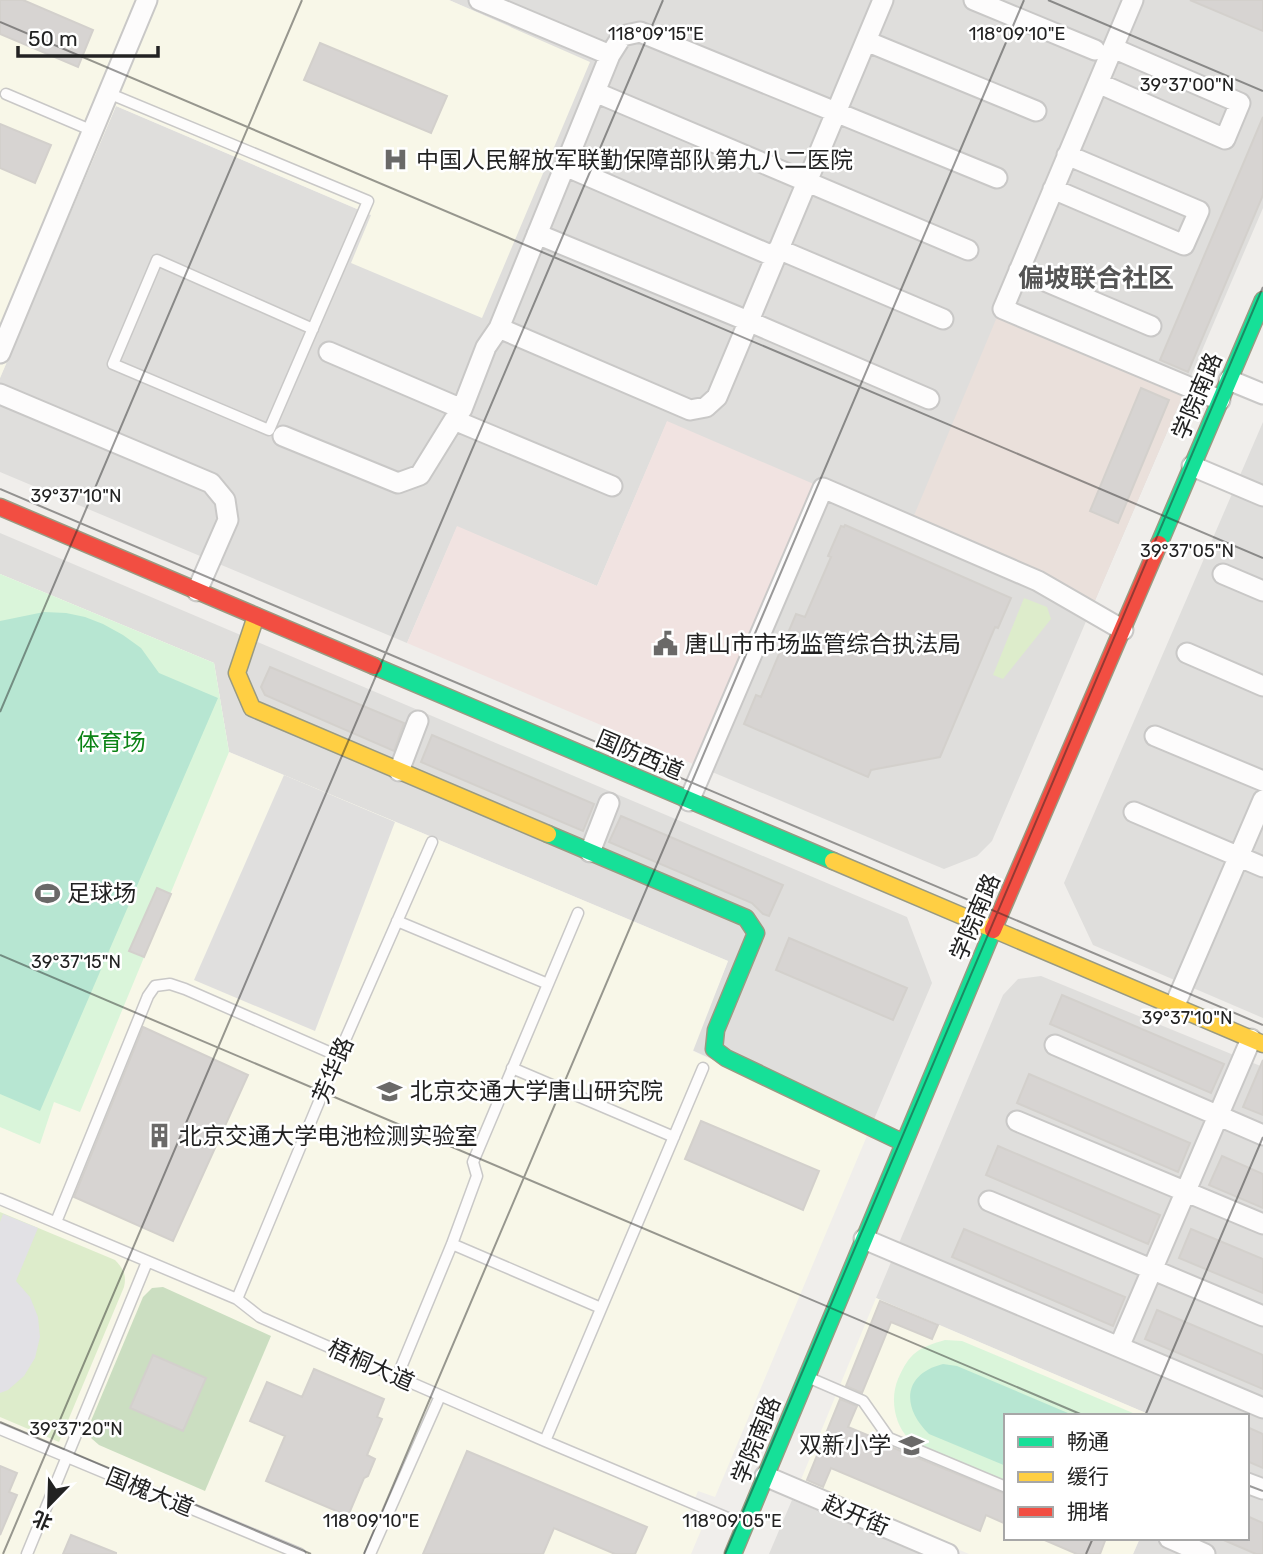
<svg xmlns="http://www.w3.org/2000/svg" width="1263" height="1554" font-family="Rubik,'Noto Sans SC',sans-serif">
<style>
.residential{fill:#dfdedc}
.commercial{fill:#f1e3e1}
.education{fill:#f8f7e8}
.military{fill:#eae0db}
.grass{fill:#ddeccb}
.forest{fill:#cbdec1}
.park{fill:#daf5da}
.pitch{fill:#b7e6d2}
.parking{fill:#e0dfde}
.plaza{fill:#e2e1e5}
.building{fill:#d7d4d2;stroke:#d3d0cc;stroke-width:2}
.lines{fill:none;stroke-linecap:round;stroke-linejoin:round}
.lane-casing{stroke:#c9c8c7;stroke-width:13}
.street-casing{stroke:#c9c8c7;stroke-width:23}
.fast-casing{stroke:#999a82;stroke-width:19}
.slow-casing{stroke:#999a82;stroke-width:19}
.jam-casing{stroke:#999a82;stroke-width:19}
.lane{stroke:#fdfcfc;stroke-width:10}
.street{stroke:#fdfcfc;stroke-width:19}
.fast{stroke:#16e098;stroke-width:16}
.slow{stroke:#ffcf43;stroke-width:16}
.jam{stroke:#f24e42;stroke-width:16}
.ticks{fill:none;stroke:#222;stroke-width:2;stroke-opacity:0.45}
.labels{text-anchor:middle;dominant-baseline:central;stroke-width:5;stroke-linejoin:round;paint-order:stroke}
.poi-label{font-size:23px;fill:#222;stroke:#fff;text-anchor:start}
.street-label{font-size:23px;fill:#222;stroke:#fff}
.park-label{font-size:23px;fill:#0c8416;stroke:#fff}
.quarter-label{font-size:26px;font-weight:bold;fill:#555;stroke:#fff}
.ticks-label{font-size:18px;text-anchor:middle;fill:#222;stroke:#fff;stroke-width:5;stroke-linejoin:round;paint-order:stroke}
</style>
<rect width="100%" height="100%" fill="#f0eeeb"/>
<path class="residential" d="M449 0H1263V208L992 841 977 856 944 869 705 769 667 422 597 586 457 527 407 643 0 472V378L116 106 371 215 511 27Z
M1263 422V1018L1093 945 1064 883Z
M0 533 907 917 932 983 869 1131 692 1050 728 961 229 752 214 663 0 574Z
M1041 976 1263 1067V1554H1133L1140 1538H1247V1416H1153L876 1298 1003 995 1018 979Z
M792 1500 921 1554H769Z"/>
<path class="commercial" d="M667 421 823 488 705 769 407 643 457 526 597 586Z"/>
<path class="education" d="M0 0H449L590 62 482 318 351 263 371 215 116 106 0 378Z
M0 574 214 663 229 752 728 961 693 1051 869 1131 715 1497 698 1491 686 1521 702 1528 691 1554H0Z
M876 1298 1153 1416H1006V1538H1140L1133 1554H969L800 1482Z"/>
<path class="military" d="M1002 305 1188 383 1094 603 910 525Z"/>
<path class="grass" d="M1024 598 1047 607 1051 619 1003 679 993 675Z
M0 1212 115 1260C123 1268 127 1275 124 1287L59 1442 0 1417Z"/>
<path class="forest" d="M163 1287 271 1336 205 1491 99 1445 91 1438 88 1428 143 1297 152 1288Z"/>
<path class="park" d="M0 574 214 663 229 752 80 1112 54 1102 40 1144 0 1127Z
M945 1340 962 1341 1140 1416H1006V1484C981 1474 926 1456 909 1439 894 1424 890 1398 898 1379 910 1352 918 1348 945 1340Z"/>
<path class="pitch" d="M44 612 66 613 85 617 103 624 123 635 141 648 159 673 218 698 40 1111 0 1094V621Z
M943 1364 957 1366 1075 1416H1006V1466L929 1434C901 1407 903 1374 943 1364Z"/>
<path class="parking" d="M284 775 395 822 315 1031 194 980Z"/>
<path class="plaza" d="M3 1214 38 1228 16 1281 30 1297 38 1317 40 1337 35 1358 24 1376 8 1390 0 1393V1222Z"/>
<path class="building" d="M0 0H23L93 30 78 67 0 34Z
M1190 0H1263V31Z
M320 43 447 96 431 133 304 80Z
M1263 117V195L1188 372 1160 360Z
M0 124 51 145 35 183 0 168Z
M1141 388 1169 400 1118 523 1090 511Z
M845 525 1011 598 998 628 995 627 940 757 871 770 868 777 744 724 756 695 761 697 796 614 805 617 831 557 828 556 841 526 844 527Z
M270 667 404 723 394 751 265 695 261 687Z
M432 735 594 804 583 831 421 762Z
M621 816 783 885 769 916 763 914 752 903 609 842Z
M157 888 171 894 144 957 129 951Z
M789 938 907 988 893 1020 776 970Z
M1062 995 1224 1064 1211 1093 1050 1024Z
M143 1027 248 1075 173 1241 74 1197Z
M1263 1060V1115L1243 1107Z
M1029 1074 1190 1143 1178 1172 1017 1103Z
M701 1121 819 1171 803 1210 685 1159Z
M998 1146 1160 1215 1148 1244 986 1175Z
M1222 1156 1263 1174V1208L1209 1185Z
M964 1229 1125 1297 1113 1326 952 1257Z
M1191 1229 1263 1259V1293L1179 1258Z
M880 1301 938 1325 932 1339 891 1322 862 1393 846 1386Z
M1157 1310 1263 1355V1389L1145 1339Z
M153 1355 206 1378 183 1431 130 1408Z
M314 1369 384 1399 377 1417 382 1419 367 1455 375 1459 368 1476 364 1478 348 1516 266 1481 285 1436 250 1421 267 1382 302 1397Z
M840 1399 857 1406 848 1427 882 1441 886 1445 1006 1494V1524L986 1515 980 1531 831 1468 823 1487 807 1480Z
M1247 1427 1263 1434V1468L1247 1461Z
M467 1451 647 1527 635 1554H615L554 1528 543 1554H423Z
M0 1466 17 1473 9 1492 17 1495 0 1535Z
M1247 1516 1263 1523V1554H1256L1219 1538H1247Z
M71 1535 116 1553V1554H63Z
M1040 1538H1106L1100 1554H1077Z"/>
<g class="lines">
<defs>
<path id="lane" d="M108 93 368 201 269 430 113 364 157 260 313 329
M6 94 93 131
M397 921 548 984
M512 1068 674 1137
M0 1199 237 1299 260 1317 545 1441 742 1524
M56 1222 148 996 155 986 170 984 185 989 338 1056
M452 1244 601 1308
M237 1299 338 1056 432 842
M397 1377 452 1244 477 1176 473 1162 578 913
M812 1379 863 1401 889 1438 1006 1487
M0 1429 300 1554
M545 1441 703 1068
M27 1554 147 1262
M370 1554 440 1396"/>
<path id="street" d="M479 0 610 55 499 328
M974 0 1095 50
M1133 0 1003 309 1220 400
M866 41 1036 111
M610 55 622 36 640 32 997 178
M1098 83 1225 139 1240 103 1113 48
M595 92 968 250
M565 166 775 257
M1053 189 1184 245 1199 211 1067 155
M537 234 748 321 929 399
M778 249 943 319
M1019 270 1151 326
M329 352 462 409
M0 353 147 0
M1229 380 1263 394
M0 394 211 483 225 500 228 520 197 591
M283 436 398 483 420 475 454 420
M1192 466 1263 496
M612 486 454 420 462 409 486 347 499 328 690 410 706 407 717 397 883 0
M1223 574 1263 591
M1187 653 1263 686
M1155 736 1263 781
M399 771 418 721
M689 801 823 488 1038 581 1123 630
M1134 812 1263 867
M590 852 609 803
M1174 1007 1263 800
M1055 1045 1263 1135
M1017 1121 1263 1224
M989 1201 1263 1316
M864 1239 1263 1408
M1119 1347 1251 1039
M765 1476 948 1554
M1247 1483 1263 1489
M1169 1538 1205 1554"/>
<path id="fast" d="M1159 544 1263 300
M374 666 833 861
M548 834 746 918 756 933 716 1030 714 1049 726 1058 904 1143
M733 1554 993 930"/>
<path id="slow" d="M256 616 237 673 252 708 548 834
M833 861 1263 1044"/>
<path id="jam" d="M0 507 374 666
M993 930 1159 544"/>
</defs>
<use href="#lane" class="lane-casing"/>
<use href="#street" class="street-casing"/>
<use href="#fast" class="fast-casing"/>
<use href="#slow" class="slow-casing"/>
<use href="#jam" class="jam-casing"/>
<use href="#lane" class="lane"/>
<use href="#street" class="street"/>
<use href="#fast" class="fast"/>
<use href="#slow" class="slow"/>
<use href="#jam" class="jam"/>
</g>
<path class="ticks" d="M1048 0 1263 91M0 22 1263 558M0 489 1263 1025M0 712 302 0M0 955 1085 1416M1145 1416 1263 1137M0 1422 311 1554M1247 1485 1263 1491M3 1554 663 0M364 1554 1024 0M725 1554 1263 287M1086 1554 1093 1538"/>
<defs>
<symbol id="hospital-bare" viewBox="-9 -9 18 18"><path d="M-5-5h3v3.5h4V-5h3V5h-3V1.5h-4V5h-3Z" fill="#6a6968" stroke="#fff" stroke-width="2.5" paint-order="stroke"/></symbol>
<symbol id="civic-bare" viewBox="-9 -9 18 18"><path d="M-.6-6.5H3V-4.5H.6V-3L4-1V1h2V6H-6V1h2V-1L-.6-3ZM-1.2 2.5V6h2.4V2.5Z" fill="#6a6968" stroke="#fff" stroke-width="2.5" paint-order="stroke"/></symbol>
<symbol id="stadium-bare" viewBox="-9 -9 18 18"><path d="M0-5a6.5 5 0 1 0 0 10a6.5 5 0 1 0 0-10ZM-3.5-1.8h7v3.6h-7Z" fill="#6a6968" stroke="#fff" stroke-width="2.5" paint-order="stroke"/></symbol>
<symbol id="university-bare" viewBox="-9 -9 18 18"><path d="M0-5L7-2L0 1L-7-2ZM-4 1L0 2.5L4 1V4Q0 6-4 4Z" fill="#6a6968" stroke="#fff" stroke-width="2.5" paint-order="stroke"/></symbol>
<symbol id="building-bare" viewBox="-9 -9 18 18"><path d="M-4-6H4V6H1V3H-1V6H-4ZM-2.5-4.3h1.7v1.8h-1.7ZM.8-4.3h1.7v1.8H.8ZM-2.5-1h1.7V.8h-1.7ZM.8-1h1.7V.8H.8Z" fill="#6a6968" stroke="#fff" stroke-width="2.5" paint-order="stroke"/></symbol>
<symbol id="school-bare" viewBox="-9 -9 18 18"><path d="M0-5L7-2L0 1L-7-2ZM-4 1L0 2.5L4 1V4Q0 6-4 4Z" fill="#6a6968" stroke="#fff" stroke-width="2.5" paint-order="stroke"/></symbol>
</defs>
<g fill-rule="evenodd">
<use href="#hospital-bare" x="378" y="142" width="35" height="35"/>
<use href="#civic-bare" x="648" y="626" width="35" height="35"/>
<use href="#stadium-bare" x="30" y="876" width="35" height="35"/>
<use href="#university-bare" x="372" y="1074" width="35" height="35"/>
<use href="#building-bare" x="142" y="1118" width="35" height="35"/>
<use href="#school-bare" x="894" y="1428" width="35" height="35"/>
</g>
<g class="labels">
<g class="poi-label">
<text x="416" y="160">中国人民解放军联勤保障部队第九八二医院</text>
<text x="685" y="644">唐山市市场监管综合执法局</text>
<text x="67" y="893">足球场</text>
<text x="410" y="1091">北京交通大学唐山研究院</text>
<text x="179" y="1136">北京交通大学电池检测实验室</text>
<text x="891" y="1445" text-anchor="end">双新小学</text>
</g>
<g class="street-label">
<text transform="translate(1197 396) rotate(-67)">学院南路</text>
<text transform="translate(640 755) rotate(23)">国防西道</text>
<text transform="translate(975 917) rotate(-67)">学院南路</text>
<text transform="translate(333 1070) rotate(-67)">芳华路</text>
<text transform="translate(371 1365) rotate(24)">梧桐大道</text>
<text transform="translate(756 1440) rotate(-68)">学院南路</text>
<text transform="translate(150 1492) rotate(22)">国槐大道</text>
<text transform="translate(856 1515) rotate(23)">赵开街</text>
</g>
<g class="park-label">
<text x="111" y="742">体育场</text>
</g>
<g class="quarter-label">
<text x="1096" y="278">偏坡联合社区</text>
</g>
</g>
<g class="ticks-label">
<text x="656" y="40">118°09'15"E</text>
<text x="1017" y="40">118°09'10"E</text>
<text x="1187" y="91">39°37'00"N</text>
<text x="76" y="502">39°37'10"N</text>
<text x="1187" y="557">39°37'05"N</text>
<text x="76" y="968">39°37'15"N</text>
<text x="1187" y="1024">39°37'10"N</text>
<text x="76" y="1435">39°37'20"N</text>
<text x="371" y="1527">118°09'10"E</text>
<text x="732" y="1527">118°09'05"E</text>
</g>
<rect x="1004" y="1414" width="245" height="126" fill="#ffffff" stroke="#a7a7a7" stroke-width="2"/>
<rect x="1018" y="1437" width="35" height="10" fill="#16e098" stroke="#a7a7a7" stroke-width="2"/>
<text x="1067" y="1449" font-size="21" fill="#222222">畅通</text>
<rect x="1018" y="1472" width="35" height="10" fill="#ffcf43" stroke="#a7a7a7" stroke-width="2"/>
<text x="1067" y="1484" font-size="21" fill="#222222">缓行</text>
<rect x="1018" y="1507" width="35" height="10" fill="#f24e42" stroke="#a7a7a7" stroke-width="2"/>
<text x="1067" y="1519" font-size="21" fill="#222222">拥堵</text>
<g transform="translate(49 1505) rotate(203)" stroke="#ffffff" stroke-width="5" paint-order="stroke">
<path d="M0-5L12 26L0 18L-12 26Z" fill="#222222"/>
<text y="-10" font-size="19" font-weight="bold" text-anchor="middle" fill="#222222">北</text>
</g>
<path d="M18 46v10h140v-10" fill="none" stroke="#222222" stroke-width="3.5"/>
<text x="28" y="46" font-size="21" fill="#222222" stroke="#ffffff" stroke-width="5" paint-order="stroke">50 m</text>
</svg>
